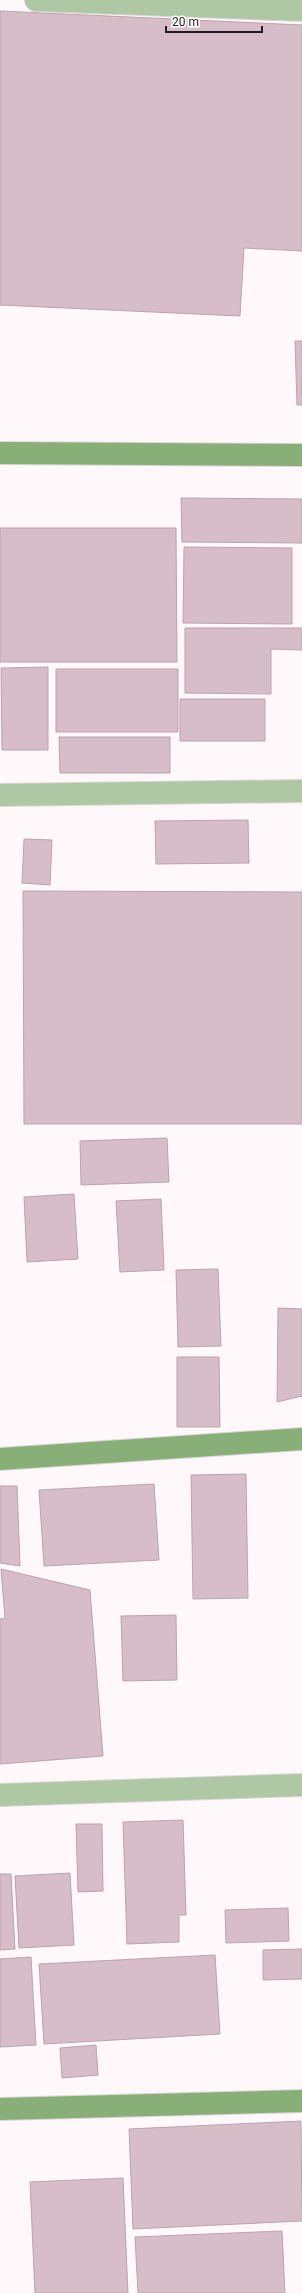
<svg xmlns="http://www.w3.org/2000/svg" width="302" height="2293" font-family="Roboto,sans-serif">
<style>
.building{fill:#d6bdc7;stroke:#bca3ad}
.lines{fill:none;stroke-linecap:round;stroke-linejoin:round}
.street-casing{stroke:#dbd5d7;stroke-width:24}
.secondary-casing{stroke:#dbd5d7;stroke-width:24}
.street{stroke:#aec8a3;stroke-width:22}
.secondary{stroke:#89af78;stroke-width:22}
</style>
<rect width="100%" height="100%" fill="#fef8fa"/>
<path class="building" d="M0 11 302 25V251L244 248 240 316 0 305Z
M295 341H302V405H297Z
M181 498 302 499V543L182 542Z
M0 528H176L177 662H0Z
M184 547 292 548V624L183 623Z
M185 628H302V650L271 649V694L185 693Z
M48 667V750H2L1 668Z
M56 669H178V732H56Z
M180 699H265V741H180Z
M59 737H170V773H60Z
M248 820 249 863 156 864 155 821Z
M24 839 52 840 50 885 22 883Z
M23 891 302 892V1124H24Z
M167 1138 169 1182 81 1185 80 1141Z
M74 1194 78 1259 27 1262 24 1197Z
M161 1199 164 1270 120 1272 116 1201Z
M218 1269 221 1346 178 1347 176 1270Z
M278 1308 302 1309V1396L277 1402Z
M177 1357H219L220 1427H177Z
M246 1474 248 1598 193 1599 191 1475Z
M154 1484 159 1560 44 1566 39 1490Z
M0 1486H17L20 1566 0 1563Z
M1 1569 90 1590 103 1756 0 1764V1619L5 1618Z
M176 1615 177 1680 123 1681 121 1616Z
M183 1820 186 1915H179V1942L127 1944 123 1822Z
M76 1824H102L103 1891 78 1892Z
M70 1873 74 1945 19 1948 15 1876Z
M0 1874H11L15 1949 0 1950Z
M288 1908 289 1941 226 1943 225 1910Z
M302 1949V1979L263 1980V1950Z
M215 1955 220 2034 44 2044 39 1964Z
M31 1957 36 2045 0 2047V1959Z
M96 2045 98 2075 62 2078 60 2048Z
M301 2121 302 2221 133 2229 129 2129Z
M123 2178 128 2293H35L30 2182Z
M282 2231 285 2293H138L135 2237Z"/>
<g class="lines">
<defs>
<path id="street" d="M36 0 302 10
M0 795 302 791
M0 1795 302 1785"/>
<path id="secondary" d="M0 453 302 455
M0 1459 302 1439
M0 2109 302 2101"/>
</defs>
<use href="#street" class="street-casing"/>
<use href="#secondary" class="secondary-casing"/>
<use href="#street" class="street"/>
<use href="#secondary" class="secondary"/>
</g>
<path d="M166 26v6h96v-6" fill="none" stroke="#241b1e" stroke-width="2"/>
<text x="172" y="26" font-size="12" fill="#241b1e" stroke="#ffffff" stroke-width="3" paint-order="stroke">20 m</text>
</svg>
